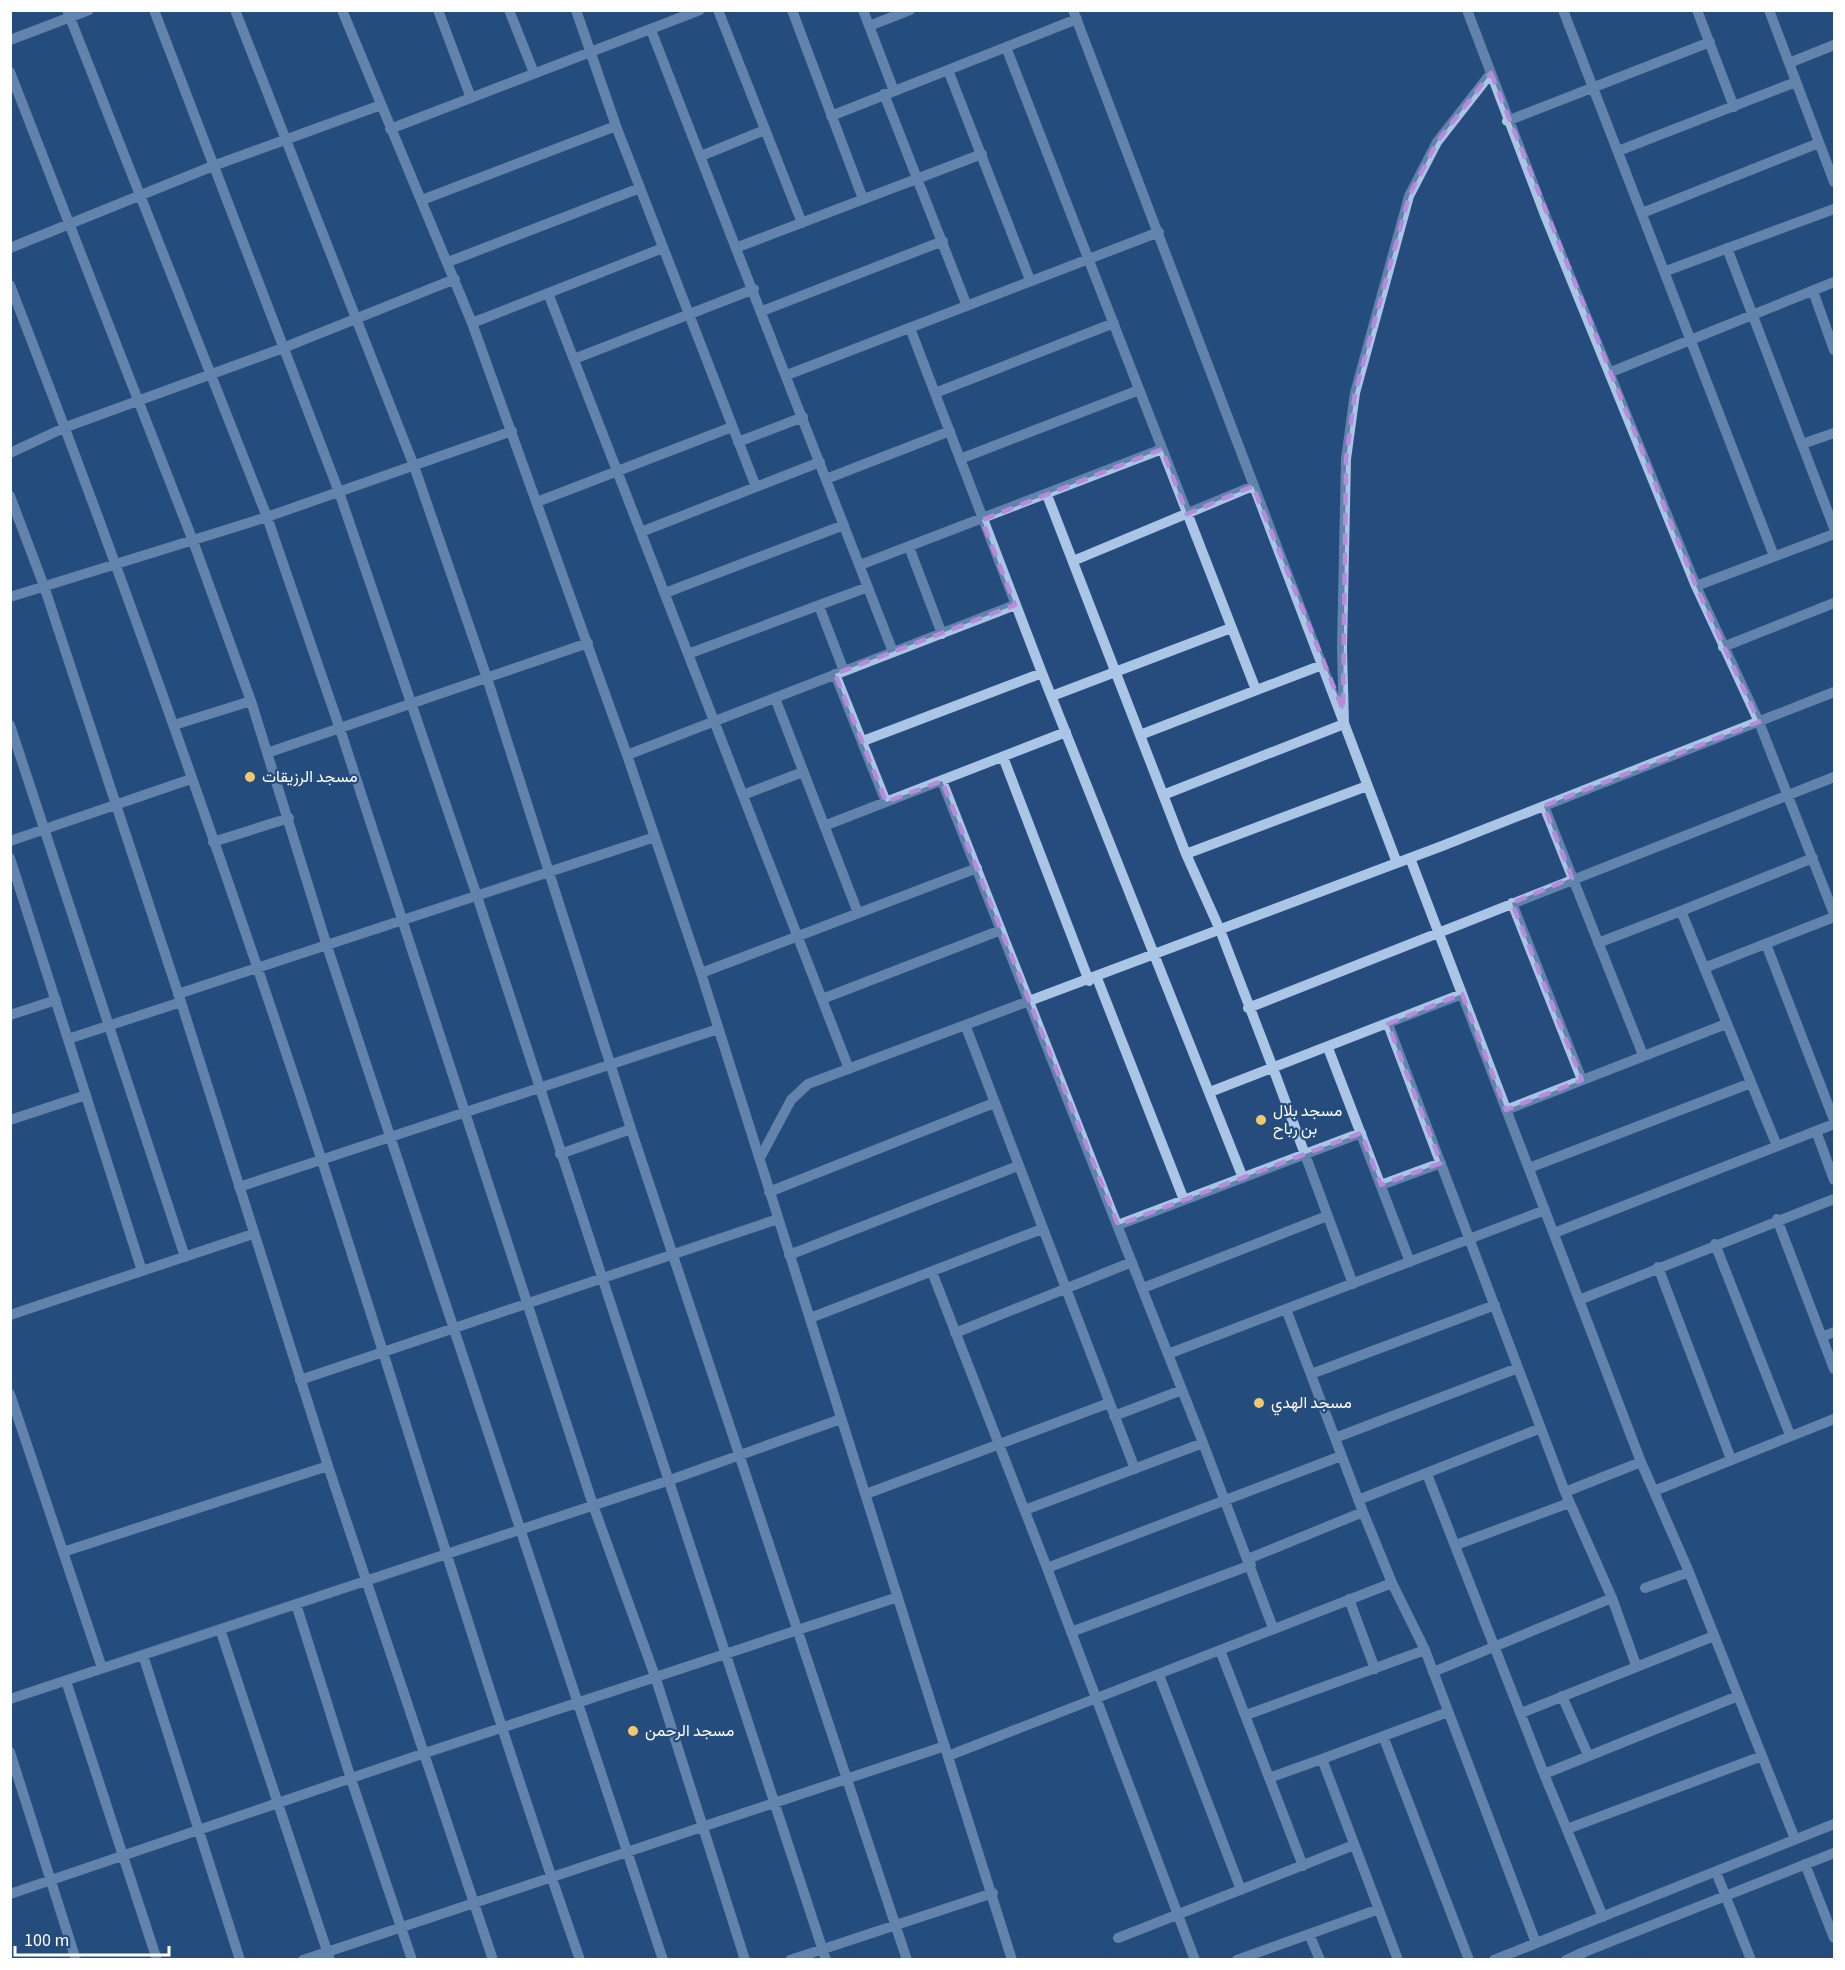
<svg xmlns="http://www.w3.org/2000/svg" width="1845" height="1970" font-family="'Source Sans 3',Vazirmatn,sans-serif">
<style>
.lines{fill:none;stroke-linecap:round;stroke-linejoin:round}
.minor{stroke:#aac5e5;stroke-width:10}
.marked{fill:none;stroke:#b68bdc;stroke-width:4.5;stroke-dasharray:12 8;stroke-linejoin:round}
.poi-dot{fill:#efc96e;stroke:#254c7d;stroke-width:2}
.labels{text-anchor:middle;dominant-baseline:central;stroke-width:4.5;stroke-linejoin:round;paint-order:stroke}
.poi-label{font-size:16px;fill:#fff;stroke:#254c7d;text-anchor:start}
</style>
<rect width="100%" height="100%" fill="#254c7d"/>
<g class="lines">
<path class="minor" d="M67 10 267 517 340 729 593 1505 656 1679 745 1960
M154 10 339 492 477 896 826 1960
M235 10 414 466 487 678 631 1129 907 1960
M342 10 472 323 627 755 701 973 1012 1960
M438 10 471 98
M509 10 534 73
M576 10 616 126 756 487
M718 10 802 223
M792 10 863 199
M863 10 894 91
M1073 10 1322 665
M1467 10 1545 215 1696 586 1759 722 1834 914
M1563 10 1774 556
M1697 10 1734 107
M1769 10 1834 182
M869 26 910 10
M651 30 893 652
M10 40 89 10
M1006 47 1256 690
M1789 63 1834 45
M948 70 1030 280
M10 72 193 541 251 701 327 946 663 1960
M884 94 967 306
M831 116 1077 19
M1507 121 1710 42
M390 129 700 10
M1618 151 1796 82
M701 156 765 130
M422 200 616 126
M1642 213 1819 143
M738 247 982 154
M10 248 213 166 381 105
M1727 248 1834 528
M448 262 640 188
M1666 271 1834 209
M10 285C123 575 226 869 323 1164 409 1429 488 1696 580 1960
M1813 291 1834 350
M548 293 849 1069
M762 311 943 241
M472 323 663 248
M910 328 1042 673 1243 1178
M574 359 754 289
M1611 372 1834 282
M787 375 1159 232
M935 393 1114 323
M738 442 803 417
M1802 444 1834 433
M10 453 66 427 283 348 455 279
M960 459 1139 390
M826 479 950 431
M1047 495 1186 854 1220 930 1273 1068 1353 1284
M10 496 44 586 181 1002 328 1466 493 1960
M537 502 732 427
M641 532 820 462
M909 547 942 634
M1073 561 1253 486
M860 565 1162 449
M1696 586 1834 534
M665 593 844 525
M10 597 267 517 512 431
M819 606 844 671
M1723 647 1834 603
M688 654 868 587
M835 674 886 802
M1052 696 1231 628
M775 698 858 913
M1344 724 1342 648 1346 459 1355 393 1409 196 1437 142 1491 73
M10 725 185 1257
M174 725 251 701
M1140 735 1322 665 1397 863
M863 741 1042 673
M267 753 588 643
M627 755 1015 605
M1003 757 1089 981
M942 781 1203 1443 1273 1628
M743 795 803 772
M1163 795 1344 724
M1544 806 1643 1055
M824 826 1066 732
M10 841 191 779
M213 842 289 818
M1186 854 1367 786
M10 858 142 1271
M1410 858 1641 1462 1689 1572 1795 1839
M1512 903 1582 1080
M1598 943 1681 911
M1766 944 1834 1120
M1704 968 1834 917
M701 973 977 868
M1097 978 1184 1200
M178 994 655 837
M822 999 1001 930
M1248 1008 1834 777
M10 1015 56 1000
M1388 1024 1565 1492 1612 1598 1636 1665
M966 1027 1135 1469
M68 1039 181 1002
M1328 1048 1410 1262
M1210 1092 1462 994
M1506 1110 1726 1024
M10 1120 86 1095
M1816 1131 1834 1180
M1777 1146 1681 911 1813 858
M560 1154 631 1129
M760 1158 791 1100 808 1084 1442 846 1834 692
M1529 1168 1751 1083
M1381 1185 1441 1163
M239 1187 718 1029
M769 1192 994 1103
M1777 1219 1834 1369
M1118 1225 1361 1133
M1554 1233 1834 1124
M1715 1244 1790 1435
M789 1255 1018 1166
M1658 1267 1731 1459
M932 1272 1047 1568 1195 1960
M1143 1288 1327 1216
M1579 1300 1834 1199
M1286 1309 1363 1512 1392 1583 1425 1650 1536 1943
M10 1315 253 1234
M810 1318 1042 1229
M955 1333 1132 1262
M1822 1337 1834 1332
M1168 1354 1545 1210
M1311 1374 1495 1305
M300 1380 778 1219
M10 1394 102 1668
M1114 1416 1182 1390
M1335 1438 1518 1368
M1427 1474 1544 1774 1603 1917
M1654 1491 1834 1419
M1565 1492 1641 1462
M866 1494 1109 1403
M1358 1500 1541 1428
M1025 1510 1203 1443
M1456 1545 1569 1503
M63 1552 328 1466
M1248 1559 1363 1512
M1047 1568 1341 1456
M1645 1588 1689 1572
M1349 1599 1375 1669
M296 1604 351 1779 412 1960
M220 1629 330 1960
M1071 1632 1251 1565
M1220 1650 1303 1866
M143 1655 240 1960
M1433 1672 1612 1598
M1159 1675 1241 1890
M66 1681 157 1960
M1562 1696 1588 1755
M10 1699 670 1480 841 1419
M1521 1713 1714 1636
M1246 1715 1425 1650
M1383 1736 1469 1960
M10 1752 76 1960
M948 1756 1392 1583
M1322 1759 1448 1712
M1544 1774 1738 1696
M1269 1778 1322 1759 1398 1960
M1567 1829 1762 1756
M1805 1864 1834 1938
M1716 1872 1751 1960
M10 1894 425 1753 898 1597
M1309 1934 1320 1960
M1118 1938 1354 1845
M303 1960 945 1746
M790 1960 993 1893
M1237 1960 1379 1909
M1494 1960 1834 1824
M1566 1960 1579 1954
M1581 1960 1579 1954 1834 1853"/>
</g>
<path d="M0 0H1845V1970H0ZM1491 73 1696 586 1759 722 1544 806 1572 878 1512 903 1582 1080 1506 1110 1462 994 1388 1024 1441 1163 1381 1185 1361 1133 1118 1225 942 781 886 802 835 674 1015 605 982 520 1162 449 1187 514 1253 486 1343 710 1346 459 1355 393 1409 196 1437 142Z" fill="#254c7d" fill-opacity=".55" fill-rule="evenodd"/>
<path class="marked" d="M1491 73 1696 586 1759 722 1544 806 1572 878 1512 903 1582 1080 1506 1110 1462 994 1388 1024 1441 1163 1381 1185 1361 1133 1118 1225 942 781 886 802 835 674 1015 605 982 520 1162 449 1187 514 1253 486 1343 710 1346 459 1355 393 1409 196 1437 142Z"/>
<g class="poi-dot">
<circle cx="250" cy="777" r="6"/>
<circle cx="1261" cy="1120" r="6"/>
<circle cx="1259" cy="1403" r="6"/>
<circle cx="633" cy="1731" r="6"/>
</g>
<g class="labels">
<g class="poi-label">
<text x="262" y="777">مسجد الرزيقات</text>
<text x="1273" y="1111">مسجد بلال<tspan x="1273" dy="18">بن رباح</tspan></text>
<text x="1271" y="1403">مسجد الهدي</text>
<text x="645" y="1731">مسجد الرحمن</text>
</g>
</g>
<rect width="1845" height="1970" fill="none" stroke="#ffffff" stroke-width="24"/>
<path d="M15 1946v9h154v-9" fill="none" stroke="#ffffff" stroke-width="3"/>
<text x="24" y="1946" font-size="18" fill="#ffffff" stroke="#254c7d" stroke-width="4.5" paint-order="stroke">100 m</text>
</svg>
